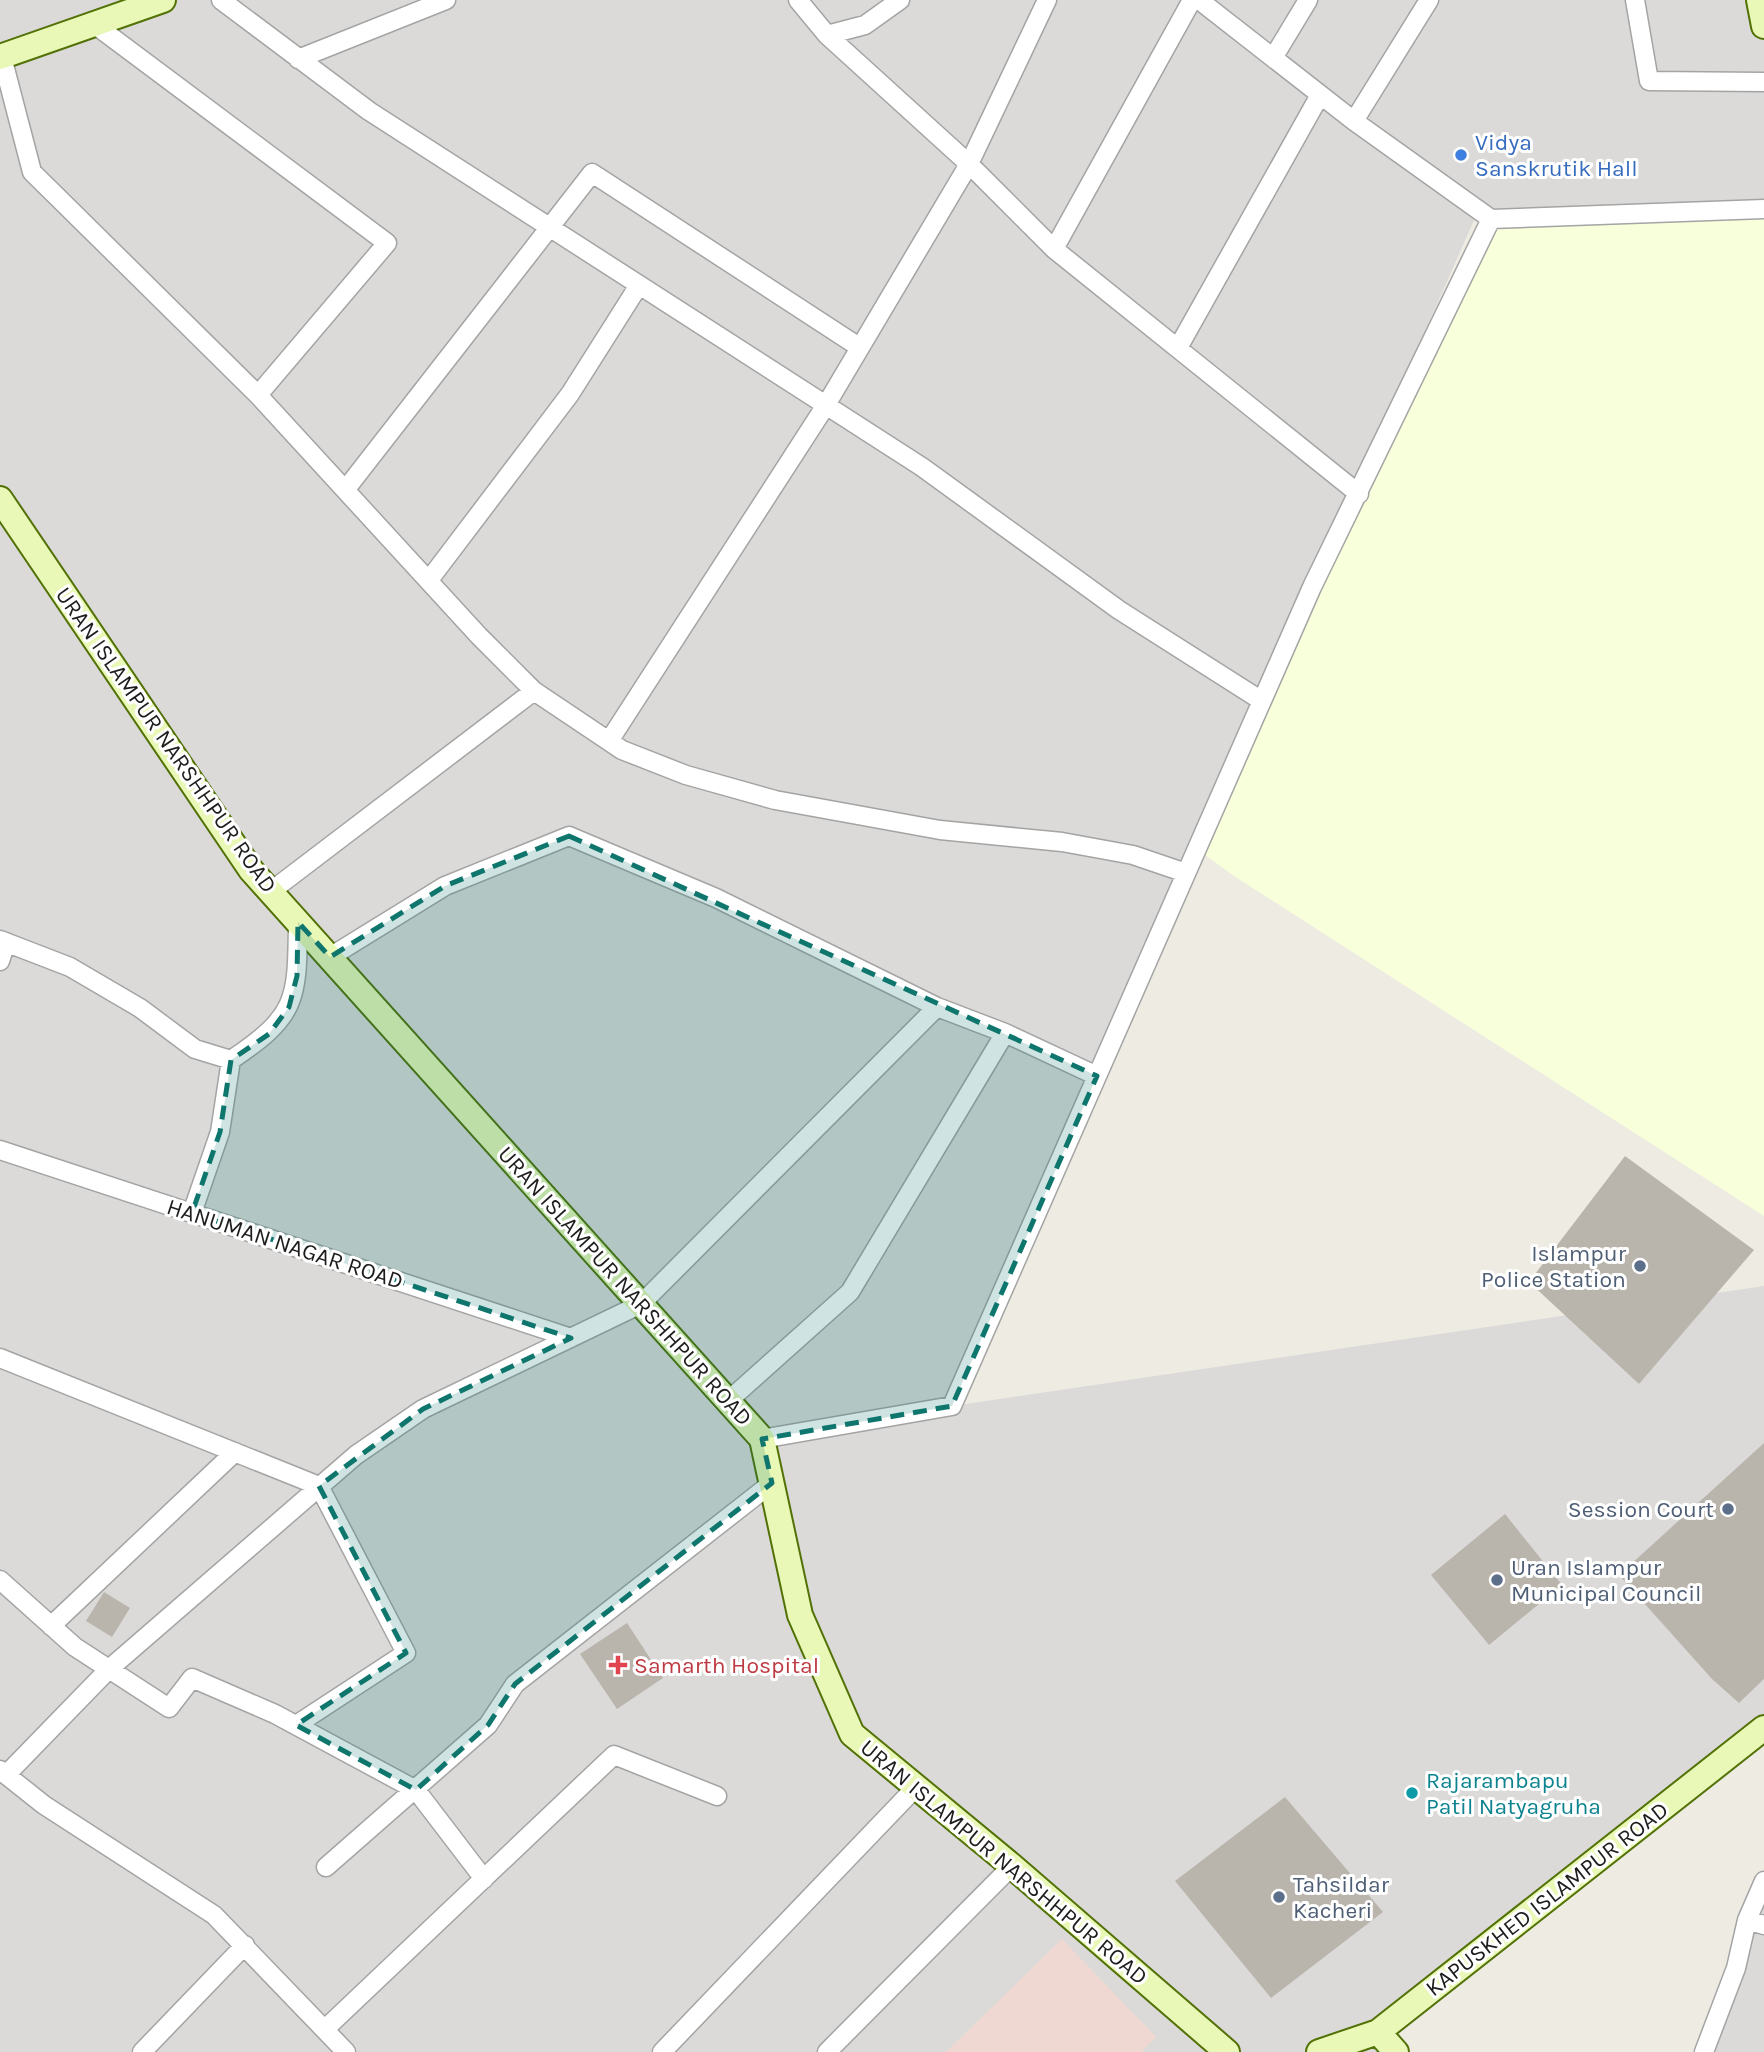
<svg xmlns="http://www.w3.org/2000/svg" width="1764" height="2052" font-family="Karla,sans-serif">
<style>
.residential{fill:#dbdad9;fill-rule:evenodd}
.commercial{fill:#efd8d1}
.education{fill:#f8ffdb}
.building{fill:#bab5ac}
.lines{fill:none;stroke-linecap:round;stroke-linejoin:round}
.street-casing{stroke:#a4a4a4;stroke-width:21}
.secondary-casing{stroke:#527106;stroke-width:28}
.street{stroke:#fff;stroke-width:18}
.secondary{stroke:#e9f8b6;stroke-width:24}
.marked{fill:#0f766e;fill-opacity:0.2;stroke:#0f766e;stroke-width:5;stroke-dasharray:14 9;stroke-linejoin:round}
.shop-dot{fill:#3f7fe0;stroke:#fff;stroke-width:2.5}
.service-dot{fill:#5c6f8a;stroke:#fff;stroke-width:2.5}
.health-dot{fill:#e0444e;stroke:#fff;stroke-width:2.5}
.culture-dot{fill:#0f9aa8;stroke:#fff;stroke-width:2.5}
.labels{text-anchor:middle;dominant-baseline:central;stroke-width:6;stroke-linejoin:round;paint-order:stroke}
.shop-label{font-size:23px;fill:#366cbe;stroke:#fff;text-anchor:start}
.street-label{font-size:23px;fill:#1d1d1d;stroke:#fff}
.service-label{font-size:23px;fill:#4e5e75;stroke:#fff;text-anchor:end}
.health-label{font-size:23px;fill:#be3a42;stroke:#fff;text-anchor:start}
.culture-label{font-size:23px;fill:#0d838f;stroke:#fff;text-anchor:start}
</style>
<rect width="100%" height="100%" fill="#eeece2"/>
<path class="residential" d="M0 0H1764V208L1478 211 952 1406 1764 1286V1728L1379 2032 1396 2052H0ZM224 811 325 951 298 922Z
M1764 1881V2052H1704Z"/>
<path class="commercial" d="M1062 1939 1156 2037 1141 2052H946Z"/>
<path class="education" d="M1764 209V1216L1234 876 1197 849 1491 219Z"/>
<path class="building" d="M1625 1156 1754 1250 1639 1384 1529 1282Z
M1764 1443V1679L1739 1703 1712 1679 1619 1575Z
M1505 1514 1562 1585 1489 1645 1431 1575Z
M104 1592 130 1608 112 1637 86 1621Z
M627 1623 663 1678 617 1709 580 1654Z
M1285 1797 1383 1912 1271 1998 1175 1881Z"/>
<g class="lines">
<defs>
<path id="street" d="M221 0 369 111 922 467 1119 610 1262 701
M798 0 827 35 969 164 1054 249 1359 494
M1199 0 1354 121 1491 219
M1635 0 1649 81 1764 82
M94 24 387 243 258 395
M827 35 865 25 900 0
M2 57 32 172 258 395 479 636 534 691
M1273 58 1308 0
M298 59 446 0
M1354 121 1429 0
M1054 249 1192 0
M1179 346 1320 95
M346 489 592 173 859 347
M429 580 570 394 639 285
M609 741 826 405 969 164 1047 0
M270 892 534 691 622 750 686 775 775 800 940 830 1062 842 1133 855 1186 873
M0 940 70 967 140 1008 195 1049 231 1060
M330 957 445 886 569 836 716 898 937 1007 1005 1033 1097 1076
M0 961 6 942
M0 1150 571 1338
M192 1213 220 1132 231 1060C298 1015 297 1000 298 922
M0 1358 319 1486 406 1653 296 1725
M728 1401 850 1292 1005 1033
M762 1439 952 1406 1312 587 1491 219 1764 209
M0 1580 75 1647 169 1708 192 1678 275 1714 416 1790 484 1879
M51 1626 235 1452
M0 1770 44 1805 214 1915 346 2052
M6 1775 109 1669 356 1455 423 1409 641 1304 937 1007
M326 1867 488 1725 515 1684 772 1483
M1747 1920 1764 1925
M325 2029 614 1755 717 1796
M142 2052 245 1945
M662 2052 917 1786
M827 2052 1012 1866
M1704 2052 1736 1968 1747 1920 1764 1881"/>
<path id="secondary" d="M1759 0 1764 26
M0 57 163 0
M0 499 251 870 762 1439 800 1615 852 1734 1012 1866 1227 2052
M1378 2032 1396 2052
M1319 2052 1378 2032 1764 1728"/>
</defs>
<use href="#street" class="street-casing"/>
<use href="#secondary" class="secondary-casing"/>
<use href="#street" class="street"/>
<use href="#secondary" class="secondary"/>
</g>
<path class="marked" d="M569 836 1097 1076 952 1406 762 1439 772 1483 515 1684 488 1725 416 1790 296 1725 406 1653 319 1486 423 1409 571 1338 192 1213 220 1132 231 1060 269 1034 289 1007 297 976 298 922 330 957 445 886Z"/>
<circle class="shop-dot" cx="1461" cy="155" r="7"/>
<g class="service-dot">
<circle cx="1640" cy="1266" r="7"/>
<circle cx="1728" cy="1509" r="7"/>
<circle cx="1497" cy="1580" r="7"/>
<circle cx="1279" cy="1897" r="7"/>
</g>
<path class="health-dot" d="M614.5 1654.5h7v7h7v7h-7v7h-7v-7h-7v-7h7z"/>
<circle class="culture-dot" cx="1412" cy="1793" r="7"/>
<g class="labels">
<g class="shop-label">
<text x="1475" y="142">Vidya<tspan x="1475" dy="26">Sanskrutik Hall</tspan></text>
</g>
<g class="street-label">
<text transform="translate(166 740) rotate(55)">URAN ISLAMPUR NARSHHPUR ROAD</text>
<text transform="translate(285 1244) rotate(18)">HANUMAN NAGAR ROAD</text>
<text transform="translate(625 1286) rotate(48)">URAN ISLAMPUR NARSHHPUR ROAD</text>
<text transform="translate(1004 1862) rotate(40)">URAN ISLAMPUR NARSHHPUR ROAD</text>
<text transform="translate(1547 1899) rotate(-38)">KAPUSKHED ISLAMPUR ROAD</text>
</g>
<g class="service-label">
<text x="1626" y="1253">Islampur<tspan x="1626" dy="26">Police Station</tspan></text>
<text x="1714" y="1509">Session Court</text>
<text x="1511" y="1567" text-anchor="start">Uran Islampur<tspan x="1511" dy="26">Municipal Council</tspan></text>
<text x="1293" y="1884" text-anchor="start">Tahsildar<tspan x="1293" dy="26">Kacheri</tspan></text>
</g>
<g class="health-label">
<text x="634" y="1665">Samarth Hospital</text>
</g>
<g class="culture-label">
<text x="1426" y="1780">Rajarambapu<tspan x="1426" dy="26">Patil Natyagruha</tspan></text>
</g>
</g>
</svg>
